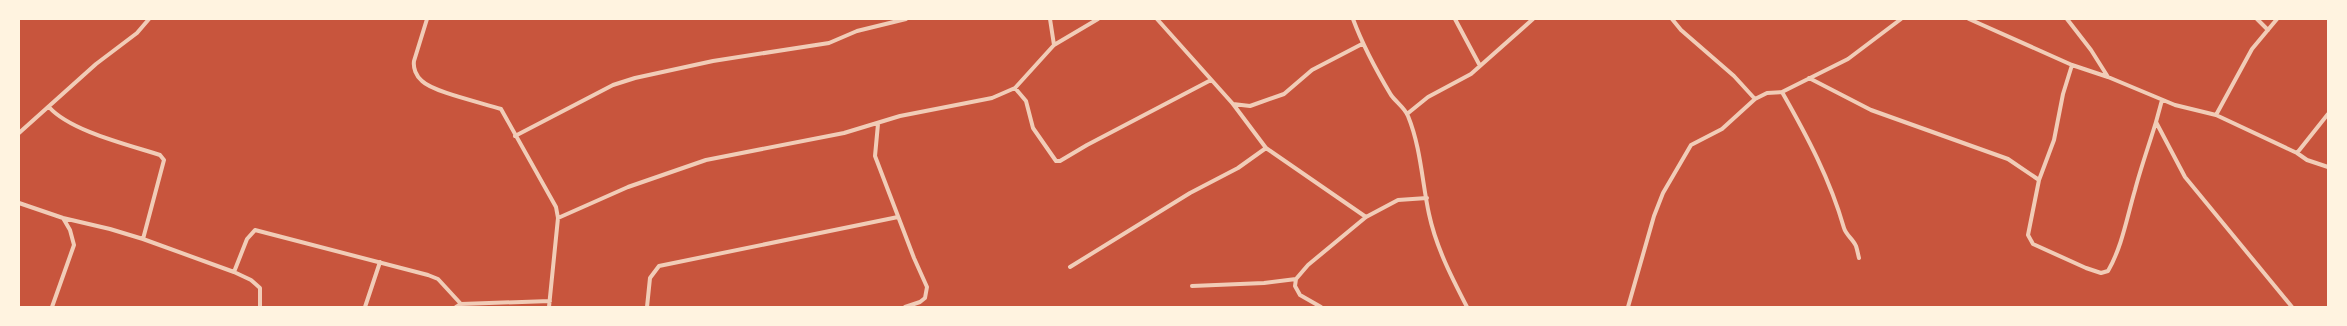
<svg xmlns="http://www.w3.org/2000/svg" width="2347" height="326" font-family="'Nunito Sans',sans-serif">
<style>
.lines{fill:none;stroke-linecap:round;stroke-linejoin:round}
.minor{stroke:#f1ccb7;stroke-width:4}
</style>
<rect width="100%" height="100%" fill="#c8553d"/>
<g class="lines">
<path class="minor" d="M427 19 414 61C413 68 416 76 422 81 433 92 483 103 501 109L556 207 558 218 549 307
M1050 19 1054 45
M1157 19 1233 104 1250 106 1284 94 1312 70 1362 44
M1353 19C1363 46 1376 70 1391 95 1396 102 1405 108 1408 116 1421 148 1422 182 1429 214 1436 247 1452 278 1467 307
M1455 19 1479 64
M1672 19 1681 30 1734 76 1755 99
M1969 19 2072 65 2108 77 2175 105 2216 115 2297 153 2307 160 2328 167
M2067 19 2091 50 2108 77
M2257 19 2268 30
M2072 65 2063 94 2054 140 2039 180 2028 235 2033 244 2086 268 2101 273 2108 271C2122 247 2127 217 2135 190 2141 167 2149 145 2156 122
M1809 78 1871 110 2008 159 2039 180
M1015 88 1026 101 1033 128 1056 161H1060L1087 145 1211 80
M1782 92C1807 136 1830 179 1844 228 1846 235 1853 239 1856 246 1857 249 1858 254 1859 258
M2162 100 2156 122 2185 177 2292 307
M1233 104 1266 148 1366 217
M49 107C70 131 129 145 160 155L164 160 143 239
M1407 114 1428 97 1471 74 1533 19
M2216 115 2252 49 2277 19
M878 124 875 156 914 258 927 287 925 298 920 302 905 307
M19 133 96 64 137 33 149 19
M515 136 613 85 635 78 713 61 829 43 857 31 906 19
M2297 153 2328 114
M19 203 63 218 110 229 143 239 234 272 251 280 260 288V307
M558 218 628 187 706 160 844 133 900 116 992 98 1015 88 1054 45 1098 19
M1070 267 1190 193 1238 168 1266 148
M234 272 247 239 255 230 428 275 438 279 461 304
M1192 286 1264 283 1296 279
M52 307 74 245 70 230 63 218
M365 307 380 262
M456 307 461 304 550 301
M647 307 650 278 659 266 898 217
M1321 307 1300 295 1295 286 1296 279 1308 265 1366 217 1398 200 1427 198
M1628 307 1654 216 1663 193 1691 145 1722 129 1755 99 1767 93 1782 92 1848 59 1901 19"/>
</g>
<rect width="2347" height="326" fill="none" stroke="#fff3e0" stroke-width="40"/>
</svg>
